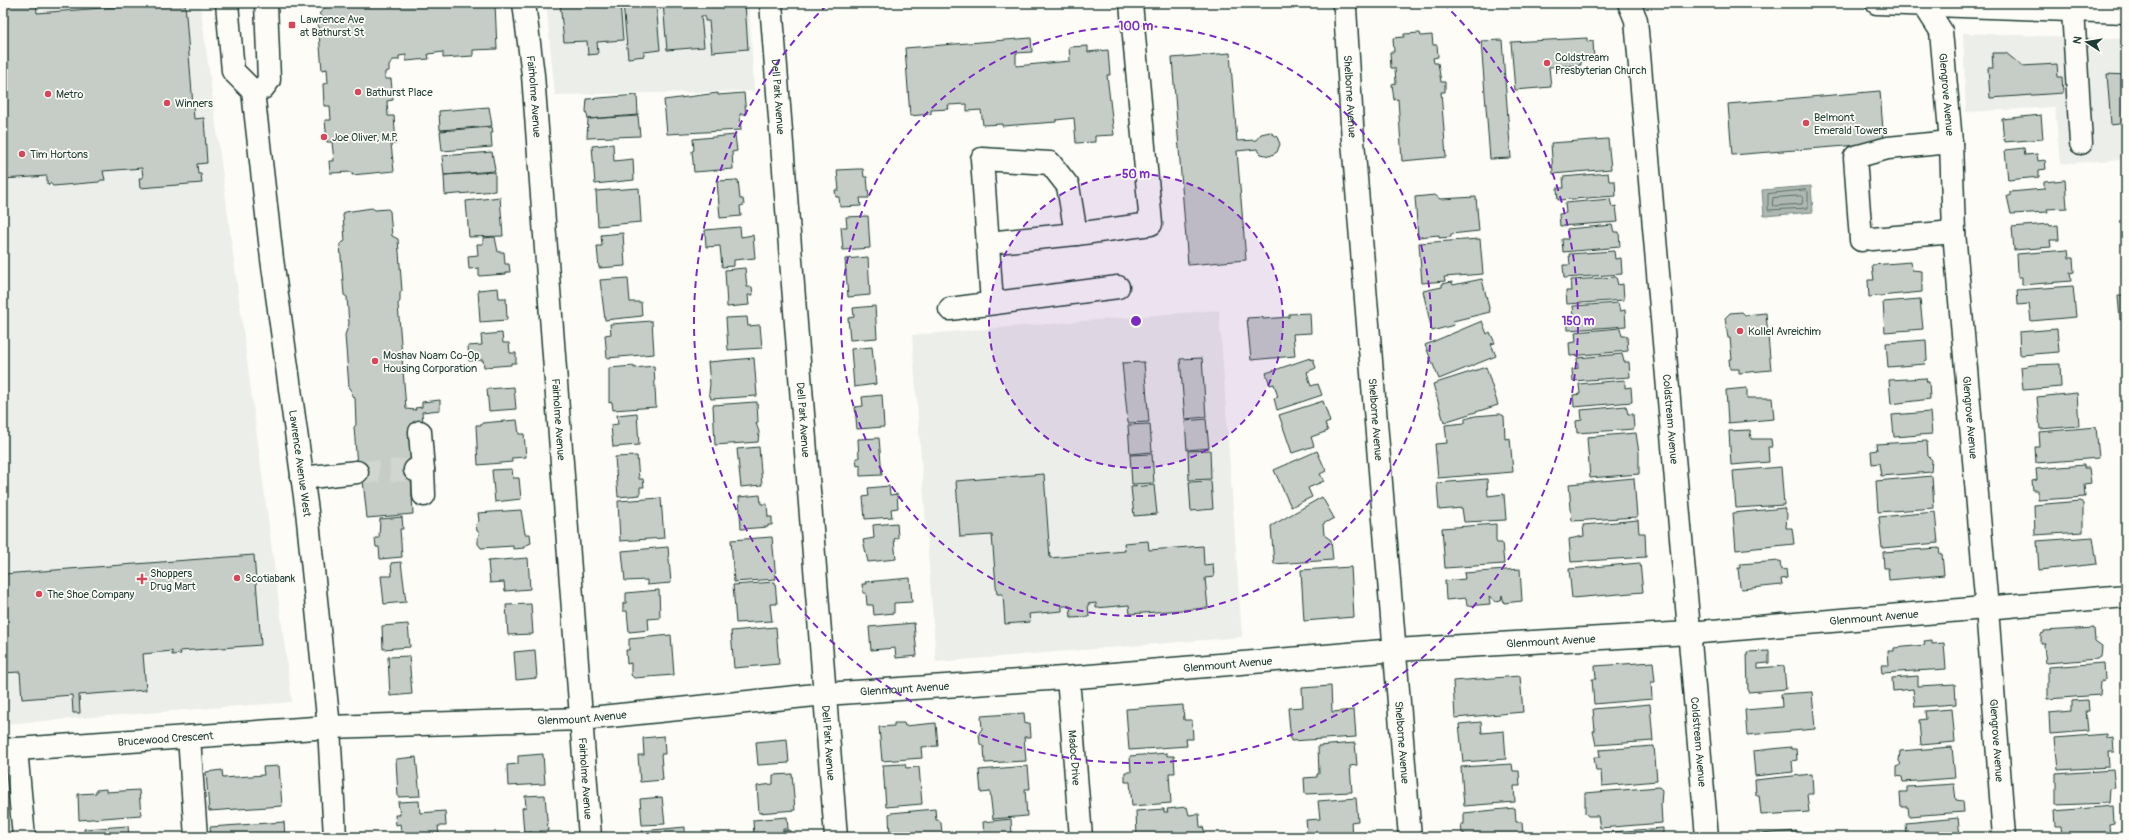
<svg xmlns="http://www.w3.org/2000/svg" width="2129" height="840" font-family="Pangolin,sans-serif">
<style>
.built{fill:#eceee9}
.water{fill:#aeb8b1;stroke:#75877f}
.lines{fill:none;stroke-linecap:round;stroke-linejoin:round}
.shore{stroke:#586e66;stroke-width:1}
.building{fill:#c6cdc7;stroke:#1f3d34}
.minor-tunnel{stroke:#d1d6d0;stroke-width:22;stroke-dasharray:22 11;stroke-linecap:butt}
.minor-casing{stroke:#1f3d34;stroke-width:25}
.major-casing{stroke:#1f3d34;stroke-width:25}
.minor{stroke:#fdfcf7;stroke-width:22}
.major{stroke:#fdfcf7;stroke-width:22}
.ring{fill:none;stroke:#7b2cbf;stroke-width:2;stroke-dasharray:7 5}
.poi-dot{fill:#d1495b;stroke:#fdfcf7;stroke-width:1.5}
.labels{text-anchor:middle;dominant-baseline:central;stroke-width:3.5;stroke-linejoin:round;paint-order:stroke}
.poi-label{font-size:11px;fill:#1f3d34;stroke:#fdfcf7;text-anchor:start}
.street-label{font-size:11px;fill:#1f3d34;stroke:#fdfcf7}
.centre{fill:#7b2cbf;stroke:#fdfcf7;stroke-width:2}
.ring-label{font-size:12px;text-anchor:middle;font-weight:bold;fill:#7b2cbf;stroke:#fdfcf7;stroke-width:3.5;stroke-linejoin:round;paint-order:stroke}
</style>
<rect width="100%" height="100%" fill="#fdfcf7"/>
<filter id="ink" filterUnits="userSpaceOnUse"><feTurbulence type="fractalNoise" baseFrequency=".025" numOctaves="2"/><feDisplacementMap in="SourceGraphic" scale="8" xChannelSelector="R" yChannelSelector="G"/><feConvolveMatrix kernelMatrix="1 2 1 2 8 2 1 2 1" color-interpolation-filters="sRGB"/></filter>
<g filter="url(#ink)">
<path class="built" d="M3 3H200L292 702 3 724Z
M546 3H749L754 91 555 95Z
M1963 33 2126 39V159L2060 164 2055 107 1966 112Z
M1219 310 1242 637 936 662 912 335Z"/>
<path class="water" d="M1811 186 1813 212 1764 216 1762 190Z"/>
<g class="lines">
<path class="shore" d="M1806 190 1808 192V208L1768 210V194Z
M1801 196 1803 198 1802 204 1774 206 1772 205 1773 198Z"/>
</g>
<path class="building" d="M3 3H36L37 13 129 6V3H185L194 119 204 118 207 163 197 164 198 174H201L202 183 140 188 139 178H143L142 168 103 171 105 180H101L99 182 53 186 50 183 49 185 47 184V176L3 179Z
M329 3H495L497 49 473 50V56L443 58V52L428 54 429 59 406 61V55L399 56V60H393L389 66V71L385 72V79H391L393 100 387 101 388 116H394L396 144H391L394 171 352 175V172L330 173 329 161H334L332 142H327L325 120H331L330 106H324L323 84 328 83 327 69 322 70 318 22 323 21 325 19 319 14Z
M560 3H620L623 40 597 42 598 54 588 55 587 41 564 42Z
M623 3H656L660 50 644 52V56L628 58Z
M663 3H745L748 49 712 52 709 21H705V16H701L704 47 667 50Z
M1420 33 1421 36 1432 35 1433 45H1437L1438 57 1433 58 1434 63H1438L1441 82H1445V92H1441L1446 157 1402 161 1398 99 1394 100 1392 84 1396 83 1395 68H1391L1390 52H1394L1393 38 1404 37V34Z
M1031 38 1032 52 1016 53V66L1070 61 1069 47 1088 46V52L1108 50 1110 75H1107L1114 135 1095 136V142L1076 143 1074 118 1056 120V122L1002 126V124L983 125 981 110 967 111V104L948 105 949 109 931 110V114L910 116 905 48Z
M1587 38V42L1593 41 1594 59 1581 62V65L1549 67 1551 87 1515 90 1511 42Z
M1502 40 1511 158 1490 159 1481 41Z
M1230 53 1237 141 1256 140 1261 134 1270 132 1277 137 1280 144 1277 152 1270 156 1261 154 1257 149 1237 151 1246 260 1188 265 1172 58Z
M1992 53H2006L2022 66 2057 64 2058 77H2062L2063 93 1990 98 1988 68H1993Z
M2107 74 2126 75V123L2111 125Z
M1880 91 1884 143 1732 155 1728 104Z
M718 93V95L744 93 746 114H740L741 130 667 134 664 100Z
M637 95 638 115 588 119 586 111 587 99Z
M489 107 492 126 440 130 439 111Z
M2041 115 2043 139 2004 142 2002 119Z
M638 116 640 136 587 138 588 119Z
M490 127H492L493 133H491L492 147 442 151 440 131Z
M735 135 737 151 732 152 733 169 694 172 692 151 694 150 693 139Z
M1608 139 1611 169 1553 174 1551 143Z
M613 144 614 161 633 159 634 180 595 184 592 146Z
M2024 148 2025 155 2037 154 2038 161 2045 160 2046 169 2039 170V177L2008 180 2005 150Z
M492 152 495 170 494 171 444 175 442 156Z
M857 169H863L864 177H867L869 198H860L861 206 840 207 839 197H836L835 190H839L837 170Z
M494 172H495V191L445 195 444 175Z
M1608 173 1609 181H1615L1616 196 1558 200 1557 188H1564L1563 177Z
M738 180 740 199H743L744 205 740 206 741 216 720 218 717 181Z
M2065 180 2067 208 2047 209 2048 212 2011 214 2007 196H2010V192L2044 189V182Z
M639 188 641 222 598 226 596 191Z
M1435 195 1440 199 1476 197 1479 231 1451 234V237L1439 238V235L1418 237 1415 197Z
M500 197 503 236 469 237 466 201Z
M1610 199 1612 207 1616 206 1618 222 1560 226 1559 214 1566 213 1565 203Z
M372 208 375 210 388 209 390 211 392 236 398 239 402 291 400 293V301L398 304 406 409 416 410 415 408 422 407V402L440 400V410L422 412 423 425 411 476 413 514 367 518 363 480 358 479 354 427 356 425 355 398 352 396 351 389 349 387 345 335 349 324 347 297 344 295 340 244 345 241 343 215 345 212Z
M868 216 870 248 843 250 841 227H847L846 217Z
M2049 224 2050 226 2058 225 2059 240H2050L2051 247 2014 250 2012 227Z
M1612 225 1614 232H1619L1620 247 1563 252 1562 239H1568L1567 229Z
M740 227 741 237 753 235 755 258 734 260V266L722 267 720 246 706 247 705 230Z
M623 233 625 266 599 268 597 246H602L601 235Z
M495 237 498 252H504L505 264H509L510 272H506V274L479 276V268L469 269 468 256 478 255 477 244H483V238Z
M1480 239 1483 274 1444 277 1445 281 1422 283 1419 243Z
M2068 250 2069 258H2073L2074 272 2070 273 2071 281 2022 285V277H2018V272L2017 254Z
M1614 251 1615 259 1621 258 1622 274 1564 278 1563 265H1570L1569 254Z
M868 257 870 295 848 297 845 259Z
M1911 262 1912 270 1922 271V292L1869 297 1868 280H1874L1872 265Z
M745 268 747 287H752L753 295H748L749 305 727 307 725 270Z
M2122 271H2126V319L2120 320 2118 296H2124Z
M1616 277 1618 285 1623 284 1624 300 1567 304 1566 291H1572L1571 280Z
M628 278 630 302H641L642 316 605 320 600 280Z
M1482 279 1490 312 1453 321 1454 325 1432 331 1423 291 1442 287V284L1452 282 1453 285Z
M2073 286 2076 317 2031 321 2029 304 2018 305 2017 290Z
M498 288 499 298H506L507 320 480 322 478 290Z
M1920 299 1923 329 1885 332 1883 302Z
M1618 303 1620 311 1625 310 1626 326 1568 330 1567 317 1574 316 1573 306Z
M875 306 877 338 850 340 848 318 854 317 853 308Z
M1742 312 1745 315 1766 313 1771 370 1739 373V369H1730L1729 359H1732L1730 338H1728L1725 318 1730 313Z
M1310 313 1311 333 1293 334 1295 356 1251 360 1247 318 1263 317V319L1289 317V314Z
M747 317 748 326 760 325 762 348 728 350 726 318Z
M652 321 654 354 607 358 605 335 611 334 610 324Z
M1482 321 1487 334 1490 332 1495 343 1491 344 1496 356 1439 379 1425 345Z
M1620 328 1622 336H1627L1628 351 1570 356 1569 343 1576 342 1575 332Z
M2057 329 2059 352 2020 355 2019 332Z
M502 333 503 343H509L510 353H516V363H511V365L484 367 483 360 469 361 468 346 482 345 481 335Z
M1926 340 1927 360 1924 361 1925 364 1888 367 1886 343Z
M872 347 876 384 854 387 851 349Z
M1622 354 1624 362H1629L1630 377 1573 381 1572 369 1578 368 1577 358Z
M754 358 757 396 711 399 709 393 710 384 708 362Z
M1202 358 1206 417 1185 419 1180 359Z
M1310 358V360L1313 359 1316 368 1307 372 1311 386 1318 384 1322 395 1277 410 1274 398 1278 397 1274 384 1270 385 1266 373Z
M1144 362 1149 422 1128 423 1122 363Z
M2060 364 2061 387 2023 390 2021 367 2032 365Z
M634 366V368L654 366 656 407 613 410 612 402 609 403V368Z
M1486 367 1498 405 1444 422 1433 384Z
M1926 378 1927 382H1929L1930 399 1891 404 1889 380Z
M1625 380V388L1631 387 1632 402 1574 407 1573 395 1580 394 1579 384Z
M514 387 516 409 489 411 487 389Z
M1747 388V398H1772L1774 419 1728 423 1726 390Z
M2077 393 2079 426 2040 429 2037 397Z
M882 395 884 427 857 429 855 407 863 406 862 397Z
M1323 401 1330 422 1325 424 1328 431 1311 437 1314 446 1292 453 1279 415Z
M755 402H757L758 422 756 423 759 432 758 442 715 445 713 405Z
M1626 406 1628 414H1633L1634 429 1577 433 1576 421 1582 420 1581 410Z
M1930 412 1932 434 1894 437 1892 415Z
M637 413 639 445 613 447 611 425 618 424 617 415Z
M1500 414 1504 416 1505 439 1510 438 1513 472 1438 478 1435 444 1447 443 1445 425 1465 423V419L1475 416Z
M1206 419 1209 448 1187 450 1185 421Z
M517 420 519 434H524L526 457 512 458V462L478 465 476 425H482V423Z
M1150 424 1152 452 1130 454 1128 425Z
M2096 427 2099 458 2036 463 2035 447H2040L2039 432Z
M1750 430 1751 439H1771L1772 447H1768L1769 462 1731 465 1729 431Z
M1636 433 1639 453V474L1590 478 1587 437Z
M879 438 882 475 860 476V465L857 466 856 458H859L858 439Z
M1927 441 1928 456 1932 460 1931 472 1881 476 1879 463 1872 464 1871 451 1877 450 1876 444Z
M759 447 762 485 741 487 737 449Z
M1210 450 1211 479 1189 480 1188 451Z
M1317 451 1326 471 1320 474 1324 481 1308 488 1312 497 1291 507 1274 470Z
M1152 454 1154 483 1132 484 1130 455Z
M637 456 639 479H643L644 487H640V495L618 497 615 457Z
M2084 465V468H2089L2091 483 2084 484 2085 497 2038 500V490H2033L2032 481 2037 480 2036 469Z
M1781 467 1784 505 1736 508 1733 471Z
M512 469 513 478H519L521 499 495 502 492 470Z
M1044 474 1050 558 1125 551 1124 543 1148 541 1149 550 1203 546 1204 565 1213 564 1214 577 1205 578 1208 608 1130 614 1129 605 1096 608V603L1088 604 1089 617 1071 618 1070 606H1062V611L1029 614 1030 622 1005 624 1003 594H997L996 585 992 535 960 537 956 481Z
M1932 476 1934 508 1878 512 1876 481Z
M1634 478 1637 517 1572 521 1569 484Z
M1487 479 1488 496 1504 494 1506 520 1464 522 1462 508 1439 510 1437 483Z
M1211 481 1213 509 1191 511 1189 482Z
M1154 485 1157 514 1134 516 1131 487Z
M889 486 890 495 897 494 898 508 891 509 892 517 865 519 863 497 869 496 868 488Z
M760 495 761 504H767L768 517H772V525H768V527L741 529 739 497Z
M1322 497 1334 518 1323 524 1324 535 1331 540 1333 560 1274 564 1271 526Z
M661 498 664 538 620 541 618 501Z
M2081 501 2083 504V532L2035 535 2034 505Z
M1784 508 1787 514 1786 528H1792L1794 544 1736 550 1733 513Z
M521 510 525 534H530L531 543 524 546V548L513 549V546L481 548 478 544V537L480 533 477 531 476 524 479 521 478 513Z
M1935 512 1938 543 1882 548 1879 517Z
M402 517 403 529H400L402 557 380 559 379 547H376L375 538H379L380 519Z
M1638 520 1639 533H1645L1646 557 1571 562 1569 539 1584 536 1583 525Z
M897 523 898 538 894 539 896 559 868 562 863 540 874 538 873 525Z
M1496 524V541L1497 543H1502L1504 564 1445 568 1442 528Z
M772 537 776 579 734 582 731 540Z
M2093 537 2097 564 2039 570 2037 541Z
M668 547 671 583 647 585V580L625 581 622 551Z
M1939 548 1940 554H1942L1944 575 1889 580 1888 568H1884L1883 552Z
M254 555 261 645 180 651 181 654 172 655V651L143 654 146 690 79 695 80 713H73L72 695 22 699 20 672 3 673V574Z
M528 558 530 589 505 591 504 582 490 583 488 561Z
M1780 561 1781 570 1786 569 1787 578 1781 579 1782 585 1742 589 1740 587 1738 568H1740V564Z
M401 562 406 602 384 604 381 576H392L391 563Z
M1640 563 1643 592 1572 598 1569 569Z
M1351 567 1354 617 1304 621 1301 570Z
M1520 569 1522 601 1504 603 1502 595 1501 601 1496 602 1489 596 1490 604 1467 606 1466 598 1446 600 1445 581 1465 579 1464 573Z
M910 578 912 602 894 603V613L874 615 873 605H867L866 593H863L862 584H866L865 582Z
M775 582 777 604H770L772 621 736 623 733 585Z
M659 590 660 618 648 619 649 630 629 632 627 611H623V603H626V593Z
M531 604 533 634 508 635 506 605Z
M914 623 917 656 896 658 895 648 871 650 869 627Z
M408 624 410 647 383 649 382 626Z
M776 627 779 664 734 668 731 631Z
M2094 628 2095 641 2102 646 2101 657 2097 659 2046 663 2044 646 2045 644H2041V634L2044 633V631Z
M671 635 674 675 634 678 631 675V663L627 664 626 650H629V639Z
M1932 640V644L1944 643 1946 669 1882 673 1881 665H1889L1888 651H1894V648L1925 645 1924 641Z
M535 650 537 678 516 680 514 652Z
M1769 651V663L1758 664V668L1784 666 1786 689 1748 692 1747 652Z
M409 656 412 694 390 696 388 657Z
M1653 662 1655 682H1651L1652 699 1594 704 1592 679H1596L1595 666Z
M2104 663 2105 680 2101 681 2100 695 2048 699V667Z
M1520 676 1523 712 1455 718 1453 681Z
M1918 676V686L1955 684 1956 704 1915 707 1913 689 1893 691 1892 678Z
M1331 686 1332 712 1354 710 1356 737 1291 741 1288 708 1303 707 1302 688Z
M1812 692 1815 729 1747 735 1745 710 1782 707 1781 694Z
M2088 700 2089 711H2086L2088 731 2050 734 2049 713 2071 711V701Z
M1650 704 1653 741 1596 745 1593 731H1595L1593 709Z
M1183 705 1184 720H1192L1193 739H1186L1187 746 1129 750 1126 709Z
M1952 709 1955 742 1921 745 1919 720 1926 719 1925 711Z
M1024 713 1025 724 1030 723 1031 737H1024L1026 761 985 763 984 747 980 744 979 733 982 729 981 716Z
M1481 722 1482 733 1504 731 1506 759 1463 762 1459 724Z
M894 723H904L905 726 936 723 938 746 921 747 922 758 882 761 879 727 894 726Z
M2107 734V738L2113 737 2114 752H2108L2109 767 2058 770 2055 738Z
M664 736 665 754H661L663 780 640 782 638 755H644L643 738Z
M787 739 789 763 758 765 756 742Z
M1355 743 1357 765 1350 766 1352 792 1305 794 1304 778 1317 777V774H1319L1318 746Z
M1654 746 1657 781 1602 786 1601 771H1596L1594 757H1600L1599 750Z
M1791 747V749H1796L1797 760 1792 761 1793 772 1755 776 1753 751Z
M1952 747 1955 778 1903 782 1902 777 1897 776V767L1901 764 1899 761 1900 751Z
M1167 753V756H1174L1175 773H1169L1171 803 1132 806 1130 782H1125V772H1131L1130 756Z
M543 754 545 784 508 786 507 765 518 764V756Z
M416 757 420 796 398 797 396 759Z
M905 764 906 768 919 767 922 804 886 807 883 765Z
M1512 764 1513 771H1519L1520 786H1514L1515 802 1464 806 1461 767Z
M279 766 282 806 209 811 206 772 222 770 223 778 264 775 263 767Z
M1028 766 1030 789H1025L1027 816 993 819 990 792 981 793 979 770Z
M2113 770 2115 788 2110 789 2109 803 2056 805V774Z
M792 774 795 810 759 813 757 786 773 784V775Z
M1812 774 1813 794H1807L1809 812 1761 815 1759 795H1756L1755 780Z
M1954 784 1956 800 1963 801 1964 812 1909 816 1908 807H1901L1900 792H1907V787Z
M1659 787 1662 790 1661 805 1662 823 1600 828 1598 816H1588L1585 813V793Z
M106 789V792L139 790 141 815 79 820 78 794 96 793V790Z
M545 795 548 831H540L541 836 532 837V832L524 833 522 808 526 807 525 796Z
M662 797 665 824 642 825 640 799Z
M1356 798 1358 821 1351 822 1352 837H1308L1306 820 1320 819 1318 801Z
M419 801 420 813 445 811 446 826H438L439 837H402L400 824 396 825 395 815H400L398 802Z
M2113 806 2114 823 2109 824 2110 837H2062L2061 826H2055L2054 811Z
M1187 807 1189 815 1199 814 1200 827H1203L1206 837H1137L1136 811 1164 809V812H1168L1167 809Z
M1515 808 1516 822H1522L1523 837H1465L1464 833H1462L1461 824H1464V813Z
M935 809 936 820H939L941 823 942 834 940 837H890L889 814 891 813Z
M787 817 788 829H783V831L790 830V837H754L753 820Z
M1958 818 1960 837H1907L1906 823Z
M1011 819 1012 835 1034 834V837H984L983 822Z
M284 822 285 837H211L210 827Z
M128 826 129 837H85L84 829Z
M685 827V837H643L642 831Z
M1663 828V837H1600L1599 833Z
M1797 831V837H1760V834Z"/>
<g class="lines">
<path class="minor-tunnel" d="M357 472 415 470"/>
<defs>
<g id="minor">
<path id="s1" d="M524 3 533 75 590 837"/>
<path id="s2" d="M771 3 836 837"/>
<path id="s3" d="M1343 3 1345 8 1353 141 1410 837"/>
<path id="s4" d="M1629 3 1636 20 1707 837"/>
<path id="s5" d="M1923 3 1941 31 1951 142 1954 232 1987 608 2004 837"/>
<path d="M2073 10 2081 143"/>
<path d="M1872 239 1954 232"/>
<path d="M1861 240 1855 157 1888 148 1951 142"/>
<path d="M988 243 1076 234"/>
<path d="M992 303 982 159 1050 163 1068 186 1076 234 1151 224 1131 3"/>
<path d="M950 309 1118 287"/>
<path d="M415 470H423L420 432"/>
<path d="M423 470 424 495"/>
<path d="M302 478 357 472"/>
<path id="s6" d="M1068 678 1081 837"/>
<path d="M189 737 196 837"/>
<path d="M16 749 24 837"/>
<path id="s7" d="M3 750 329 727 581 719 825 694 1078 677 1395 650 1689 633 2126 596"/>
</g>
<g id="major">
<path id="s8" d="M227 3 233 71 253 91 272 259 307 511 329 727 335 837"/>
<path d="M1877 3 2126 12"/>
<path d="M253 91 263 88 269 80 266 3"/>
</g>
</defs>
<use href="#minor" class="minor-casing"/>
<use href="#major" class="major-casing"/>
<use href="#minor" class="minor"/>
<use href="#major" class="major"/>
</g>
</g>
<circle cx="1136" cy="321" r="147" fill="#7b2cbf" fill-opacity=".12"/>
<g class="ring">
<circle cx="1136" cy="321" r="147"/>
<circle cx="1136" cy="321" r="295"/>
<path d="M1443 3A442 442 0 1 1 829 3"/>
</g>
<g class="poi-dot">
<rect x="288" y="21" width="8" height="8" rx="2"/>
<circle cx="1547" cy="63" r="4"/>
<circle cx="358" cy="92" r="4"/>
<circle cx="48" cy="94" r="4"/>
<circle cx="167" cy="103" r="4"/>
<circle cx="1806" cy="123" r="4"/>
<circle cx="324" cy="137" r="4"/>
<circle cx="22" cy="154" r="4"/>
<circle cx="1740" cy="331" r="4"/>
<circle cx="375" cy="361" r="4"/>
<circle cx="237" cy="578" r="4"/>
<path d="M140 573h4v4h4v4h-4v4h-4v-4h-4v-4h4z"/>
<circle cx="39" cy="594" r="4"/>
</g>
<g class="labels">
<g class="poi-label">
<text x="300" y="19">Lawrence Ave<tspan x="300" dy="13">at Bathurst St</tspan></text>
<text x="1555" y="57">Coldstream<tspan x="1555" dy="13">Presbyterian Church</tspan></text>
<text x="366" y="92">Bathurst Place</text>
<text x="56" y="94">Metro</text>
<text x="175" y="103">Winners</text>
<text x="1814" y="117">Belmont<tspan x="1814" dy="13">Emerald Towers</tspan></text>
<text x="332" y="137">Joe Oliver, M.P.</text>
<text x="30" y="154">Tim Hortons</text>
<text x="1748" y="331">Kollel Avreichim</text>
<text x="383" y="355">Moshav Noam Co-Op<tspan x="383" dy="13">Housing Corporation</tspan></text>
<text x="150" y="573">Shoppers<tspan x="150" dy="13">Drug Mart</tspan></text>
<text x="245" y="578">Scotiabank</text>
<text x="47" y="594">The Shoe Company</text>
</g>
<g class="street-label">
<text stroke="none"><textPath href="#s5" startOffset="97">Glengrove Avenue</textPath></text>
<text stroke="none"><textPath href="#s1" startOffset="94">Fairholme Avenue</textPath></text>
<text stroke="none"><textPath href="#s2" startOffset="94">Dell Park Avenue</textPath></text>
<text stroke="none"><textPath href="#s3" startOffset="94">Shelborne Avenue</textPath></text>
<text stroke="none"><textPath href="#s5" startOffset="421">Glengrove Avenue</textPath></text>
<text stroke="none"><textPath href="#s4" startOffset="419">Coldstream Avenue</textPath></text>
<text stroke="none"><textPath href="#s1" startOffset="418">Fairholme Avenue</textPath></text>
<text stroke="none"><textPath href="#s2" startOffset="418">Dell Park Avenue</textPath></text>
<text stroke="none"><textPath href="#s3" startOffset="418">Shelborne Avenue</textPath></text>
<text stroke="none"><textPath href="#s8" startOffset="472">Lawrence Avenue West</textPath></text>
<text stroke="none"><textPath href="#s7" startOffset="1876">Glenmount Avenue</textPath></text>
<text stroke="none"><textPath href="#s7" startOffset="1552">Glenmount Avenue</textPath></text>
<text stroke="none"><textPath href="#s7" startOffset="1228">Glenmount Avenue</textPath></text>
<text stroke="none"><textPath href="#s7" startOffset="904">Glenmount Avenue</textPath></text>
<text stroke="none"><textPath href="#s7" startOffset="580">Glenmount Avenue</textPath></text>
<text stroke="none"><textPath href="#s7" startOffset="163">Brucewood Crescent</textPath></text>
<text stroke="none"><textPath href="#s5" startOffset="745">Glengrove Avenue</textPath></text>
<text stroke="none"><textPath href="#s4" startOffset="743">Coldstream Avenue</textPath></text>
<text stroke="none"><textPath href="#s2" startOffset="742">Dell Park Avenue</textPath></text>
<text stroke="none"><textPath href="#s3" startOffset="742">Shelborne Avenue</textPath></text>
<text stroke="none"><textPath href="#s6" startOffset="80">Madoc Drive</textPath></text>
<text stroke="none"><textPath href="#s1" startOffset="778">Fairholme Avenue</textPath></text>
</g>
</g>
<circle cx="1136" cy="321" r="6" class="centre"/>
<g class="ring-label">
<text x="1136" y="30">100 m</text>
<text x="1136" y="178">50 m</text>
<text x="1578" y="325">150 m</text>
</g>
<rect width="2129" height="840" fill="none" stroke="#fdfcf7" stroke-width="16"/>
<rect x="8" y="8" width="2113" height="824" fill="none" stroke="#1f3d34" stroke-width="1.5" filter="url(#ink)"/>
<g transform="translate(2087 42) rotate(282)" stroke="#fdfcf7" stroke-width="3" paint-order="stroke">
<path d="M0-3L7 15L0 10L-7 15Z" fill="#1f3d34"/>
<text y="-6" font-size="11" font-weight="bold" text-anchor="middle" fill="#1f3d34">N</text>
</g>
</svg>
